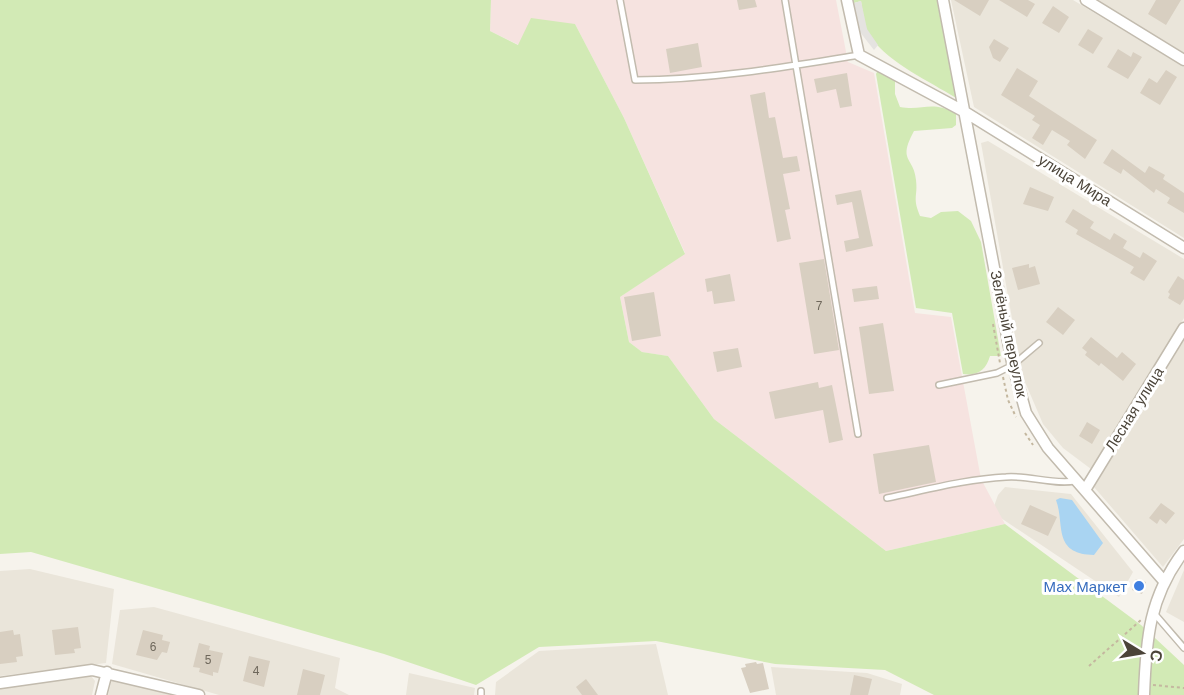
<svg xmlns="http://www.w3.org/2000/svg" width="1184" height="695" font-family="Arial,sans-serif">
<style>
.residential{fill:#eae5da}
.medical{fill:#f6e3e0}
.green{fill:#d2eab5}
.parking{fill:#e5e3e0}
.water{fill:#a9d4f2}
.building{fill:#d8cfc1}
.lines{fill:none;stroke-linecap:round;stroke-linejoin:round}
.lane-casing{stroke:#c2bbae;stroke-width:8}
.street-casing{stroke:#c2bbae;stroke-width:13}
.path{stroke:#c4b79f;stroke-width:2;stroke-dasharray:3 3;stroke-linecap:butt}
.lane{stroke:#fff;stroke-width:5}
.street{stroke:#fff;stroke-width:10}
.shop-dot{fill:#3f7fe0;stroke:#fff;stroke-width:2}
.labels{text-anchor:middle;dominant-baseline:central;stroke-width:6;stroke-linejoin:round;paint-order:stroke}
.number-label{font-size:12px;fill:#6e675b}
.street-label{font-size:15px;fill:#4b4439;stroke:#fff}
.shop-label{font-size:15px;fill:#366cbe;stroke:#fff;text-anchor:end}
</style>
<rect width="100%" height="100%" fill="#f6f3ec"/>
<path class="residential" d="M951 0H1073L1184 67V238L974 107Z
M1097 0H1184V53Z
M988 141 1184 259V318L1091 469 1063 448 1043 424 1022 375 981 143Z
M1184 340V539L1163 567 1094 487Z
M1005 487 1071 494 1133 572 1119 597 992 512 998 495Z
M30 569 114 589 106 663 0 676V571Z
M1184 570V622L1166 612Z
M154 607 340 658 335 688 349 695H219L112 664 120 610Z
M656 644 668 695H495L496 682 539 651Z
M771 667 867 673 902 684 900 695H776Z
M409 673 475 688 474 695H406Z
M91 676 95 681 92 695H0V688Z
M112 679 171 695H108Z"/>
<path class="medical" d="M491 0H836L848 62 874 73 915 313 951 317 981 479 1005 524 886 551 714 419 668 356 642 352 629 342 620 297 685 253 624 118 575 24 519 45 490 31Z"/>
<path class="green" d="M0 0H491L490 31 518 45 531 18 575 24 624 118 685 254 620 297 629 342 642 352 668 356 714 419 886 551 1005 524 1141 625 1184 665V695H934L885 670 775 664 656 641 539 647 476 685 384 654 31 552 0 554Z
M853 0H937L956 98C929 81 891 64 871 38 864 28 863 13 861 1L854 3Z
M878 70 884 72 895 81V94L900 107C924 111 930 100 956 113V125L952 128 914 131C897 162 914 157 916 180 918 197 912 197 920 216L931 218 941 212 958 211 971 221 981 242 1001 356H990C986 370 978 376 963 374L952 313 916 308 876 74Z"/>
<path class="parking" d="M861 1 867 29 878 45 874 50 860 32 854 3Z"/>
<path class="water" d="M1060 498 1072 500 1103 543 1094 555C1052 554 1065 524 1056 500Z"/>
<path class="building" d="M737 0H755L757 7 739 10Z
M954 0H989L980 16Z
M999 0H1028L1035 4 1027 17Z
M1156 0H1181L1166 25 1148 14Z
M1053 6 1069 17 1059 33 1042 23Z
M1088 29 1103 38 1093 54 1078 45Z
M994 39 1009 48 1000 62 993 58 989 47Z
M698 43 702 67 670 73 666 49Z
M1118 49 1131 57 1133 52 1142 57 1128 79 1107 67Z
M1017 68 1038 81 1029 96 1097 140 1085 159 1067 145 1070 141 1052 130 1043 145 1032 138 1040 125 1032 120 1035 116 1001 95Z
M1166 70 1177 77 1160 105 1140 93 1149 78 1157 83Z
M847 73 852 106 840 108 836 89 817 93 814 79Z
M765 92 769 118 775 117 783 158 797 156 800 171 783 174 790 209 785 210 791 239 777 242 750 95Z
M1112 149 1145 173 1149 166 1165 175 1163 179 1184 193V213L1167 203 1170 198 1156 189 1154 193 1123 169 1121 174 1103 163Z
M1030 187 1054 197 1048 211 1023 204Z
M861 190 873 246 846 252 844 241 859 238 852 202 837 205 835 195Z
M1073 209 1094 222 1090 228 1110 240 1114 233 1127 241 1123 248 1140 258 1143 252 1157 261 1144 281 1130 273 1134 267 1076 234 1078 230 1065 222Z
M824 259 839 350 814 354 799 263Z
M1029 264V268L1035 266 1040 284 1018 290 1012 268Z
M730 274 735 301 714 304 712 291 707 292 705 279Z
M1178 276 1184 280V299L1180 305 1168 298 1170 294 1168 292Z
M877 286 879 299 854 302 852 289Z
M654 292 661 336 632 341 624 297Z
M1058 307 1075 320 1063 335 1046 322Z
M883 323 894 391 869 394 859 327Z
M1091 337 1117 358 1122 352 1136 364 1123 381 1101 363 1099 366 1085 355 1087 352 1082 348Z
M738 348 742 367 717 372 713 352Z
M818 382 819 388 832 385 843 440 829 443 823 410 775 419 769 392Z
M1087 422 1100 430 1092 444 1079 436Z
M929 445 936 482 879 494 873 454Z
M1161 503 1175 513 1166 524 1160 519 1157 524 1149 518Z
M1030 505 1057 517 1048 536 1021 524Z
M1136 579 1146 582 1142 594 1132 590Z
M78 627 81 648 74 649 75 653 55 655 52 630Z
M13 630 14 635 20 634 23 656 16 657 17 662 0 664V632Z
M143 630 163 635 162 640 170 642 167 653 162 652 157 660 136 655Z
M199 643 210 646 209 650 223 653 218 673 213 672V676L199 672 200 668 193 667Z
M249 656 270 661 264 687 243 681Z
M756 662 757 664 763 663 769 689 750 693 741 668 746 667 745 664Z
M303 669 325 675 320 695H297Z
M854 675 872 679 868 695H850Z
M586 679 598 695H582L576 687Z"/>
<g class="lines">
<defs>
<path id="lane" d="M620 0 635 80C710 80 785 67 859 55
M785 0 858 434
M939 385 997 373 1013 365 1039 343
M887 498C926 490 966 479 1006 477 1029 475 1052 485 1075 481
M1153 612 1184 648
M481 695V691"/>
<path id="street" d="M847 0 859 55 965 112 1184 248
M943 0 1012 362 1026 413 1048 448 1163 580
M1086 0 1184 60
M1085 490 1184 328
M0 683 92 670 199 695
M101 695 107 672
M1144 695C1146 639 1149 597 1184 551"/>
</defs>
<use href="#lane" class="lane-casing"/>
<use href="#street" class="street-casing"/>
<path class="path" d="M993 324 1000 363
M1003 377 1008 400 1016 417
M1025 433 1033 445
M1089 666 1141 620
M1153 685 1184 688"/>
<use href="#lane" class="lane"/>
<use href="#street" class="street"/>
</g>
<circle class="shop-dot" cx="1139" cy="586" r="6"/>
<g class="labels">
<g class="number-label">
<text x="819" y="306">7</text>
<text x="153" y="647">6</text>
<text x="208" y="660">5</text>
<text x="256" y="671">4</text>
</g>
<g class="street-label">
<text transform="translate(1075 180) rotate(32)">улица Мира</text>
<text transform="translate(1009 334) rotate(78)">Зелёный переулок</text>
<text transform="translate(1134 409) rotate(-58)">Лесная улица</text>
</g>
<g class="shop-label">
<text x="1127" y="586">Мах Маркет</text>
</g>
</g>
<g transform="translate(1142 653) rotate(101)" stroke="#ffffff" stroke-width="4.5" paint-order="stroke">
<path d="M0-4.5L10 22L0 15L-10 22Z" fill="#4b4439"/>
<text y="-9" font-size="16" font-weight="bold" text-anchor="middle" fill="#4b4439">С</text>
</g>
</svg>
